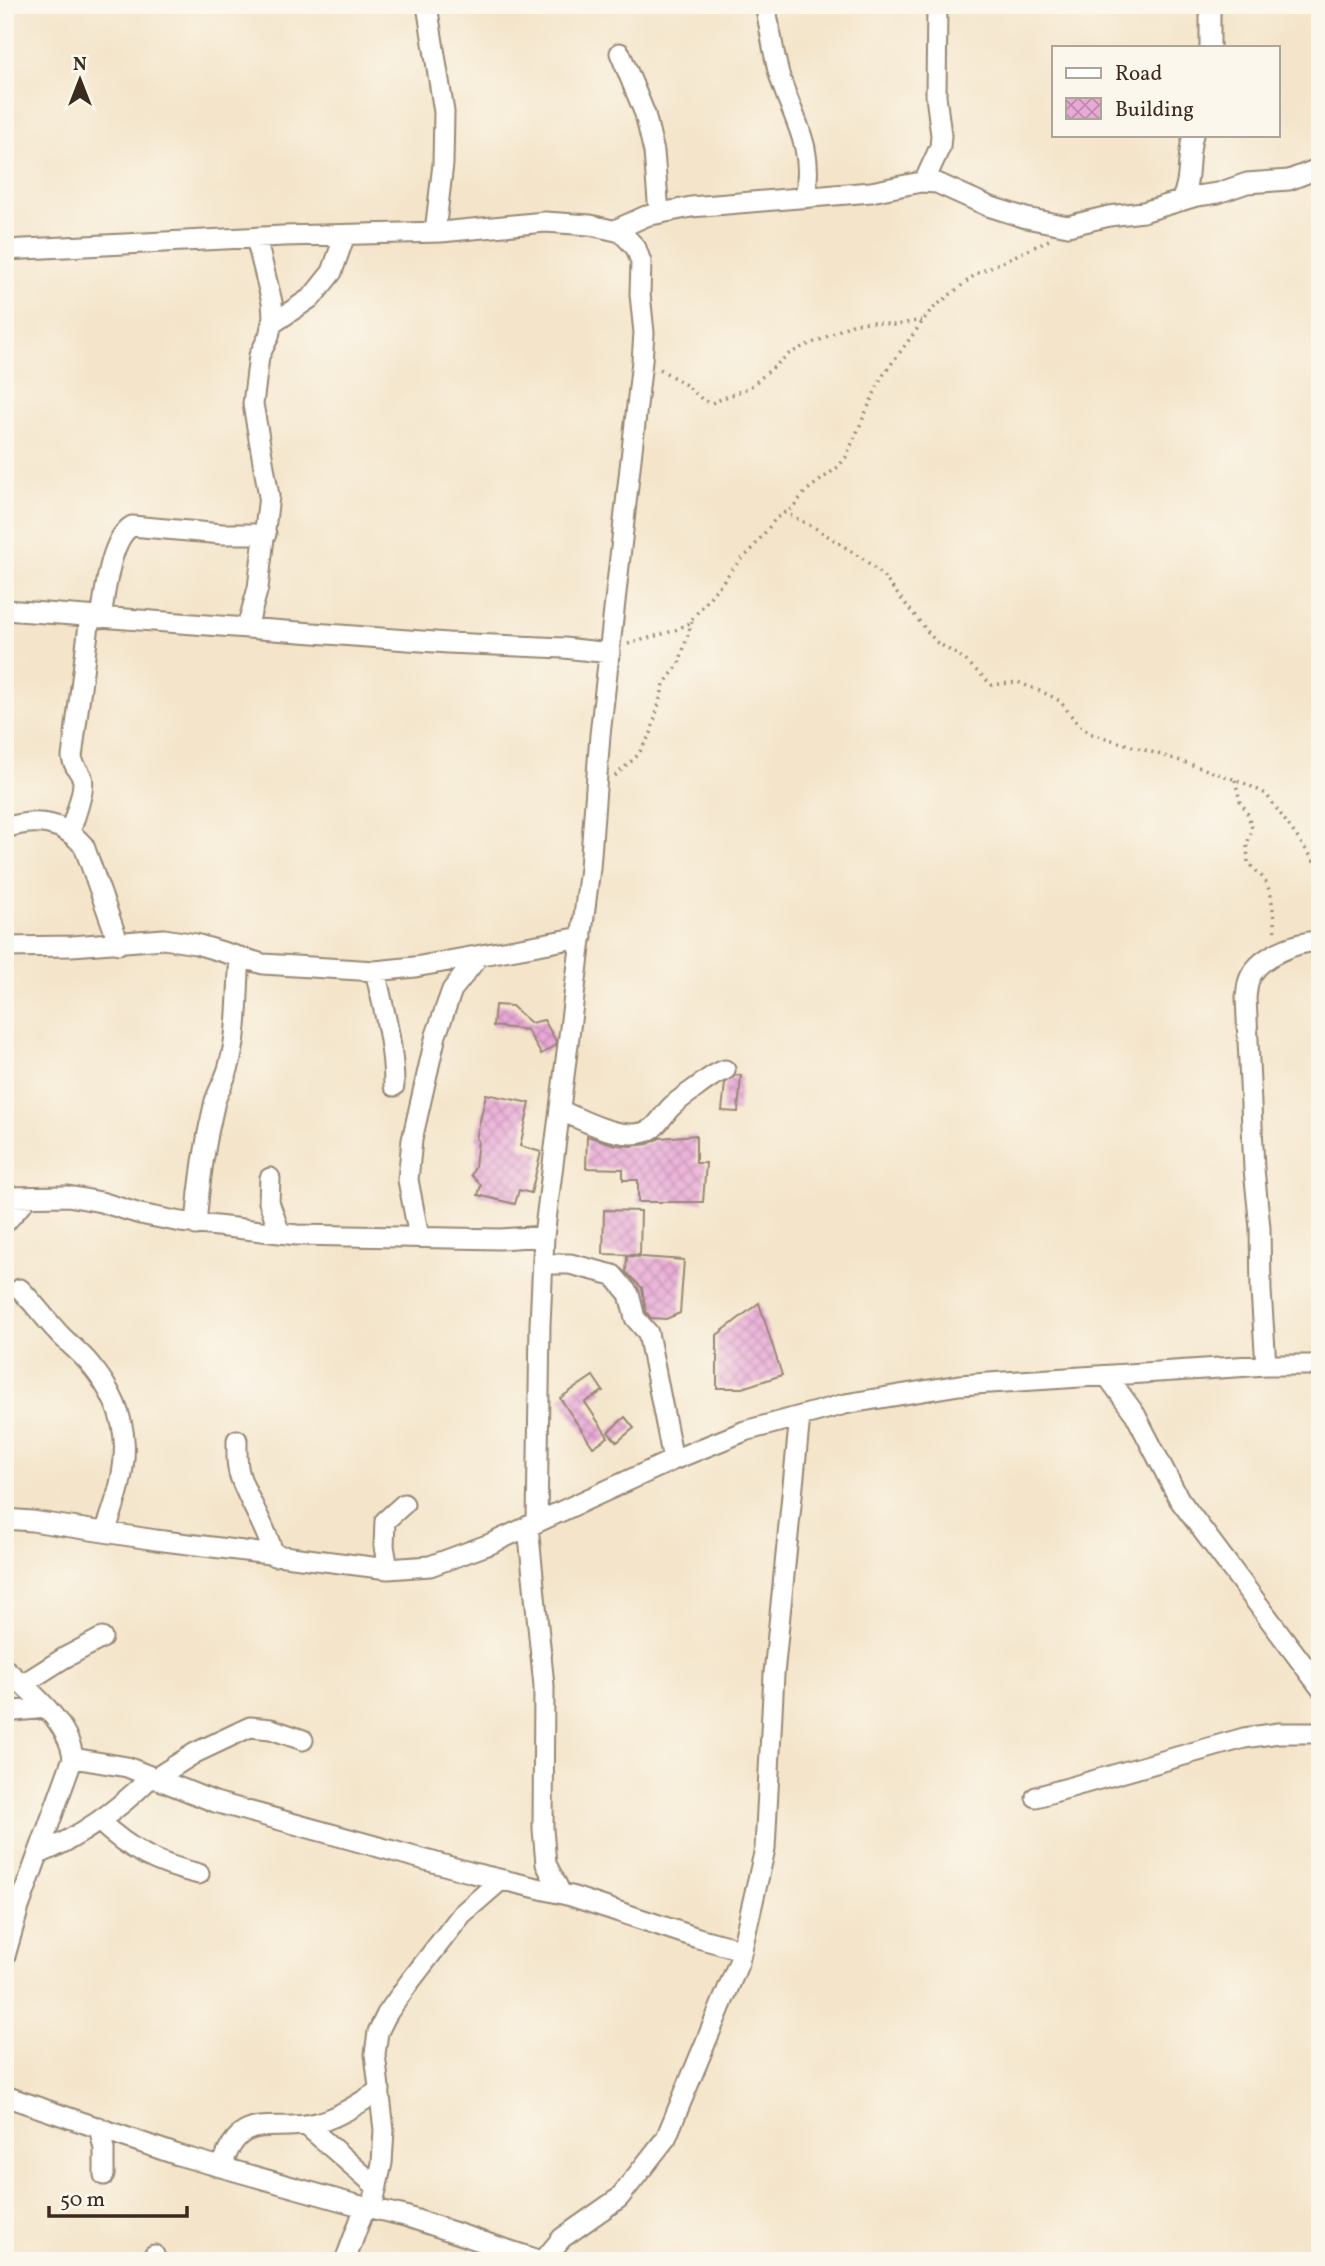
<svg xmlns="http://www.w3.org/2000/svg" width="1325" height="2266" font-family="Vollkorn,serif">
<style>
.building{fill:url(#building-cross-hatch)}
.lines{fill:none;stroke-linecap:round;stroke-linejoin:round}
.minor-casing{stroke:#988874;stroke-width:23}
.path{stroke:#988874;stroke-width:3.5;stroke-dasharray:2 5;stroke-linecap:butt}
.minor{stroke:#fff;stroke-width:19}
</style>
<defs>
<pattern id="building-cross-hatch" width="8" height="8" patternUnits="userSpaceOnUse" patternTransform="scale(1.75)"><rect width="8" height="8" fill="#e9a9d7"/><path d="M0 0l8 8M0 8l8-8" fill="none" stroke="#be8aae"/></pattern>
</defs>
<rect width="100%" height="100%" fill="#fbf7ec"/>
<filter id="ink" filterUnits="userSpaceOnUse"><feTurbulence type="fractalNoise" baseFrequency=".0143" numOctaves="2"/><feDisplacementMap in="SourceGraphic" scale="14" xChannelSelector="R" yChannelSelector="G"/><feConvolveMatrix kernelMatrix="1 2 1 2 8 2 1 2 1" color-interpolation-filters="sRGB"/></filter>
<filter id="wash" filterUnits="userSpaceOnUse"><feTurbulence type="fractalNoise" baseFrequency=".00686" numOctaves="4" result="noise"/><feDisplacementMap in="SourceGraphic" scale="28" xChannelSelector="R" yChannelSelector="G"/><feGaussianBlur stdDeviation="1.57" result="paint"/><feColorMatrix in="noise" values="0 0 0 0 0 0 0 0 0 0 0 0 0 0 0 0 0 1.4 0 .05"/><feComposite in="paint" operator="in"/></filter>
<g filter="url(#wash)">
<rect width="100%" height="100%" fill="#f4e5ca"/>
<g id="blocks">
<path class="building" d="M495 1005 512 1006 531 1023 544 1020 556 1041V1045L541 1054 527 1030 493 1026Z
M736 1075 741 1076 738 1112 722 1111 725 1083Z
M486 1094 530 1103 520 1146 541 1152 531 1193 519 1190 515 1204 478 1195 481 1185 471 1175 475 1167 478 1140 476 1139Z
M696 1135V1163H706L703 1202H638V1180H623V1169L586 1168 587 1136 616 1145 631 1146 648 1144 660 1138Z
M604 1210 641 1211 640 1255 603 1254Z
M627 1256 684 1260 680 1313 666 1319 651 1318 646 1312 642 1288 626 1272Z
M759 1303 782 1375 742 1388H717V1335Z
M593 1376 603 1391 585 1402 608 1437 593 1447 560 1398Z
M625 1417 634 1428 617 1442 608 1432Z"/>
</g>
</g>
<g filter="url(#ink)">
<use href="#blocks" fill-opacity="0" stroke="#988874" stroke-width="2"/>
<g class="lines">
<defs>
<path id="minor" d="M427 5 444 112 443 164 435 232
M765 5C770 27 773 52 779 74 793 121 815 145 805 198
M1210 47V5
M620 53 645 114 654 152 659 213
M924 182 940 147 941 135 936 96 937 5
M1181 201C1192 178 1186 160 1193 135
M615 230 646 216 691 207 871 192 921 182 937 183 988 206 1026 218 1068 226 1109 216 1143 212 1197 196 1218 193 1247 183 1289 180 1320 168
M5 250 283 236 441 232 545 222 590 225 621 232 636 248 641 262 640 294 644 333 642 361 600 735 590 868 544 1236 540 1325 537 1522
M272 324 312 297 332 272 345 235
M5 610 448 643 564 648 610 653
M101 618C105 594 110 538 132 526L222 534H266
M247 627 258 588 269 496 253 404 259 356 269 336 273 318 272 302 256 238
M5 828C36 818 63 821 84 846L119 944
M70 832C74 819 86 788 82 777 78 769 73 765 72 757L90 617
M5 947 72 946 164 939 196 944 263 964 375 971 415 967 582 937
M375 971C384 1010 394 1046 394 1086
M560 1110C584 1121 629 1145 653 1128 660 1122 665 1113 671 1107 679 1099 688 1094 697 1087 707 1080 713 1074 725 1070
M270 1178 269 1202 280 1233
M5 1197 68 1196 101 1202 140 1214 181 1222 297 1235 500 1239 544 1236
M5 1223 28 1197
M196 1225C199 1183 205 1142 215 1101 219 1089 226 1078 229 1066 239 1031 237 993 240 957
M419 1237 408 1180 412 1140 436 1035 452 990 478 957
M543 1264H570L613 1275 629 1294 635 1318 648 1333 673 1460
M20 1289C32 1301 43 1316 55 1329 65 1341 79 1351 89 1363 138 1420 129 1467 105 1532
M1266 1365 1261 1291 1260 1228 1254 1169 1246 997C1247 992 1247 985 1249 980 1258 956 1296 942 1320 941
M1107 1376 1135 1414 1179 1499 1320 1687
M237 1440C237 1454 236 1467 241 1479 251 1506 267 1528 274 1556
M5 1519 32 1521 156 1540 388 1569 430 1566 490 1544 673 1460 745 1431 845 1404 959 1385 1266 1365H1320
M528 1526 544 1686 543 1829 546 1864 561 1893
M388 1569 384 1546 385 1521 404 1504
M5 1669C30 1690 70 1724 73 1758L19 1907 5 1956
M23 1684 64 1658 102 1638
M5 1712 46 1708
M73 1758 127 1767 215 1802 473 1873 571 1896 698 1938 742 1950
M154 1779 195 1753 250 1727 271 1729 303 1740
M1036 1797 1244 1738 1279 1733H1320
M99 1821C131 1851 157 1864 199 1874
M39 1854C82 1836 118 1810 151 1777
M5 2096 178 2155 353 2204 405 2216 541 2261
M306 2125 377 2187
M99 2127 104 2149V2175
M222 2167C239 2111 268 2132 311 2124 335 2120 360 2103 380 2090
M372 2208 382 2163 384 2130 375 2054 378 2032 387 2014 408 1984 462 1914 501 1880
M154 2255 156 2261
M345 2261 365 2207
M543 2261 562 2238 619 2198 666 2138 739 1962 765 1849 774 1674 800 1416"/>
</defs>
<use href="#minor" class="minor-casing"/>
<path class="path" d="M660 369 686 385 704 401 712 403 750 387 789 354 804 346 820 340 854 323 874 322 893 325 923 320
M784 512 817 529 865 560 883 576 936 642 963 658 992 685 1018 682 1049 695 1060 701 1077 723 1089 733 1181 761 1242 782 1266 794 1320 869
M628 644 673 631 688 624 740 560 750 552 776 518 792 508 806 491 838 467 846 457 881 378 931 310 976 274 1049 240
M615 776 638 755 651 733 664 684 679 664 692 621
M1235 780 1240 801 1247 812 1252 828 1247 845 1248 862C1252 867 1258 872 1263 878 1274 893 1273 915 1275 933"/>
<use href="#minor" class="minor"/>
</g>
</g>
<rect width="1325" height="2266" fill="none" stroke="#fbf7ec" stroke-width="28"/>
<rect x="1052" y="46" width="228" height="91" fill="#fbf7ec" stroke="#aea59a" stroke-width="2"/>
<rect x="1066" y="68" width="35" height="10" fill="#ffffff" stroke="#aea59a" stroke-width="2"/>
<text x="1115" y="80" font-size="21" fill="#3b2a1e">Road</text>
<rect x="1066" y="98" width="35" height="21" fill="url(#building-cross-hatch)" stroke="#aea59a" stroke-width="2"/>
<text x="1115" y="116" font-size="21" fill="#3b2a1e">Building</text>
<g transform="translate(80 80)" stroke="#fbf7ec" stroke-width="5" paint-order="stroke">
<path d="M0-5L12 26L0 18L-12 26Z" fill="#3b2a1e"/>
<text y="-10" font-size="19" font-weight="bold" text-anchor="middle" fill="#3b2a1e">N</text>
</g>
<path d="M49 2206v10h138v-10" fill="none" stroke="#3b2a1e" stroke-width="3.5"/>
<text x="60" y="2206" font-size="21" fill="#3b2a1e" stroke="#fbf7ec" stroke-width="5" paint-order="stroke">50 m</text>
</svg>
